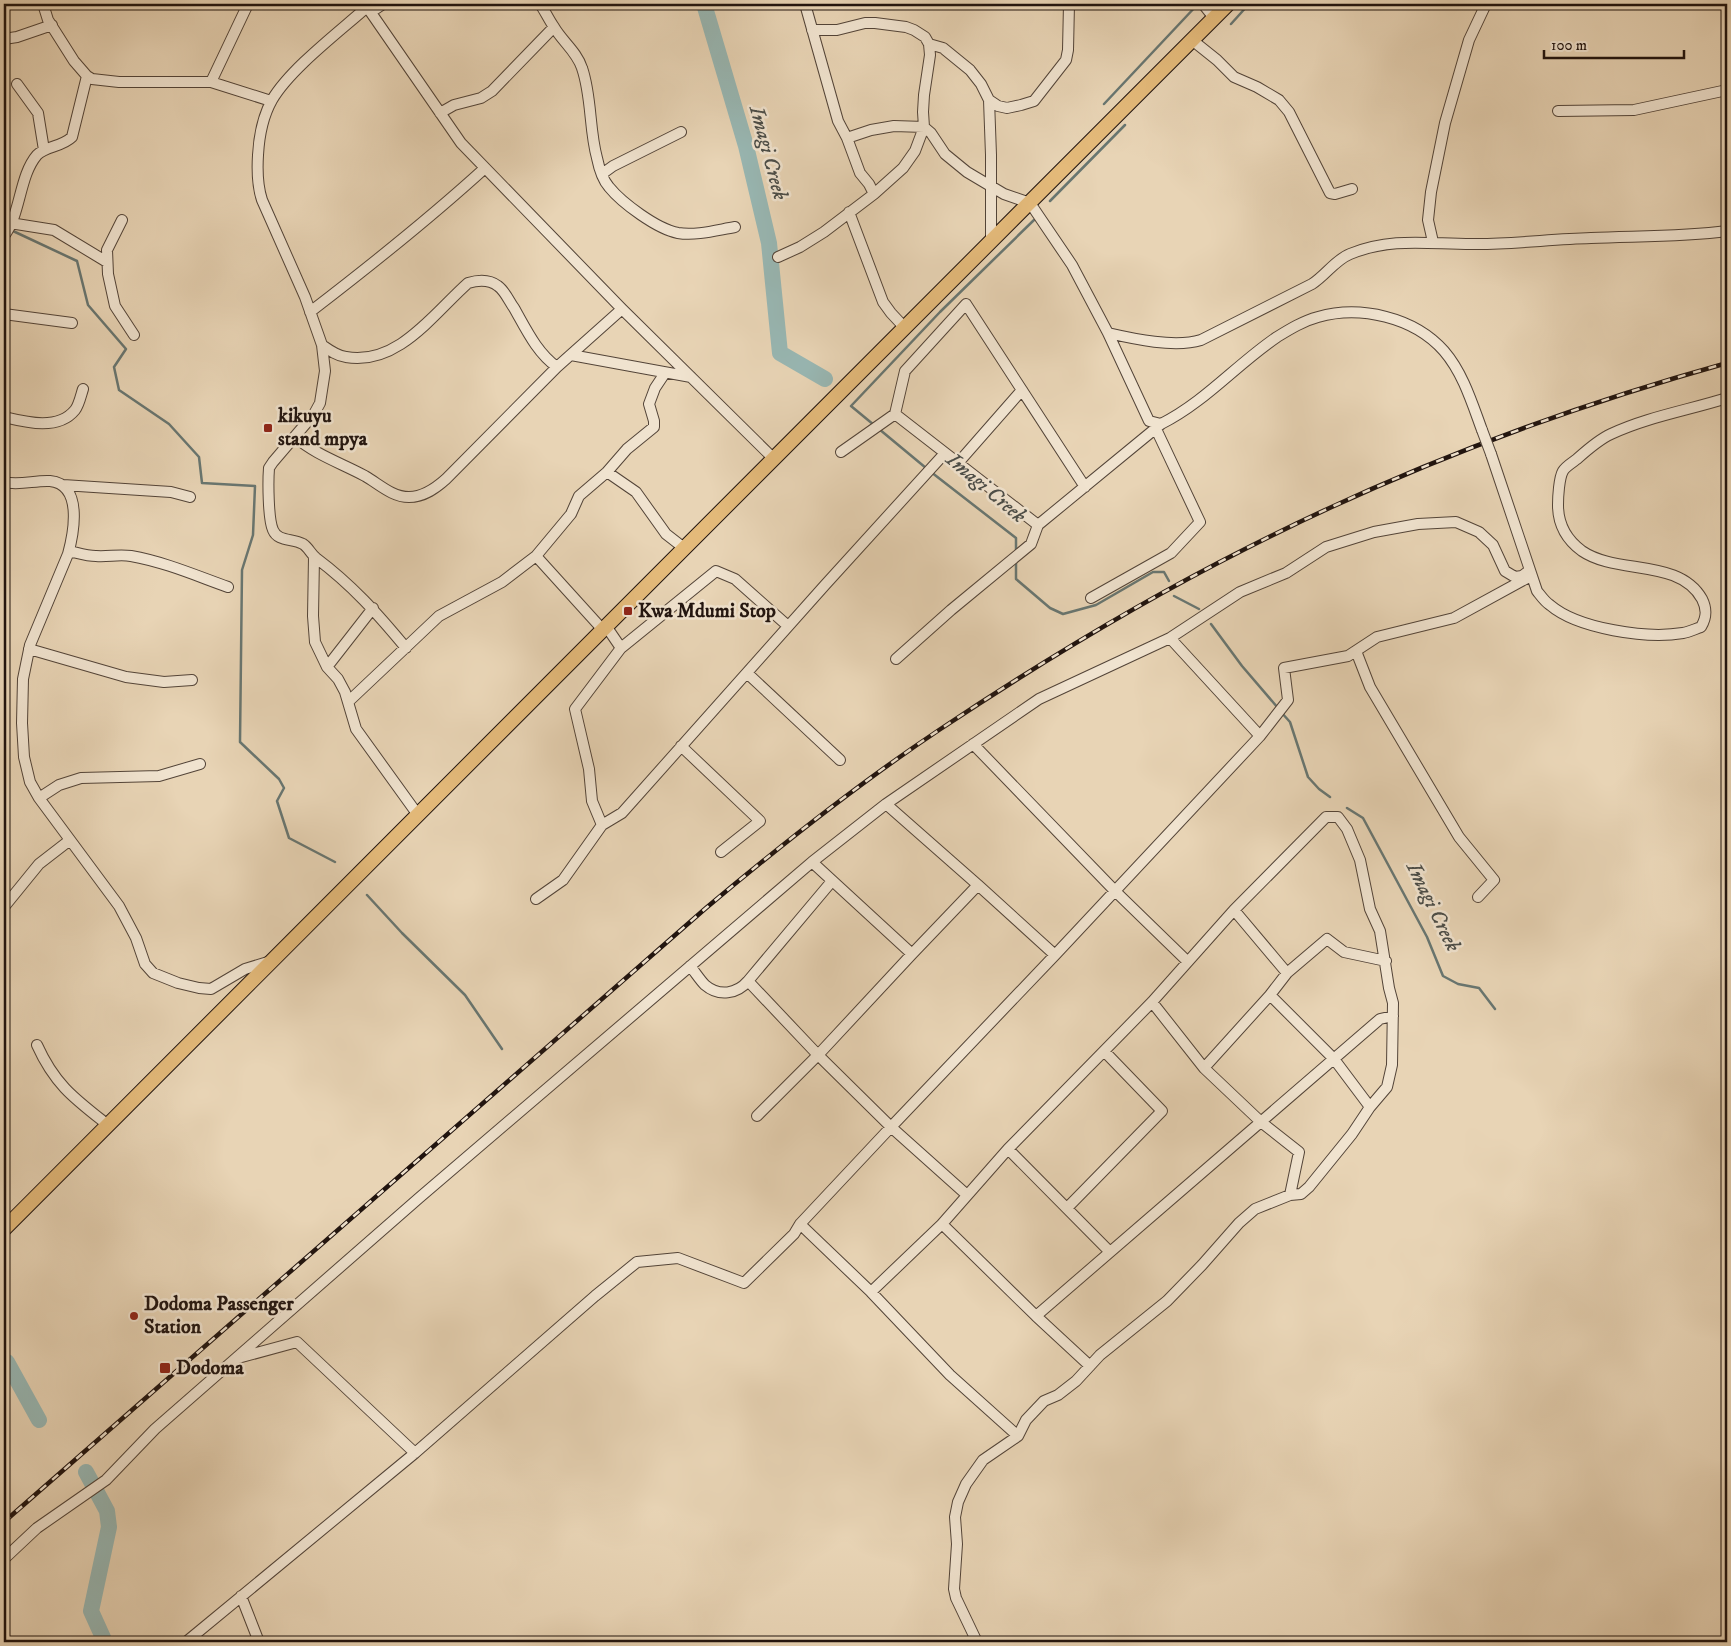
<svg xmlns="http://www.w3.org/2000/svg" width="1731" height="1646" font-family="'IM FELL DW Pica',serif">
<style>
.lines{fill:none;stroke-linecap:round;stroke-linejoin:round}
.stream{stroke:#687671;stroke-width:2.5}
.river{stroke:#98b7b3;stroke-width:16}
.minor-casing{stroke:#534438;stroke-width:12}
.highway-casing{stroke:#21140f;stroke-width:16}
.minor{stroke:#f0e3cf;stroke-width:10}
.highway{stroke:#e4ba7a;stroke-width:14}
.rail-casing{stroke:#21140f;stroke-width:4.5}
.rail{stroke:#f0e3cf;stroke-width:2.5;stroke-dasharray:8;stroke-linecap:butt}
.minor-bridge-casing{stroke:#534438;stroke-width:12;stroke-linecap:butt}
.minor-bridge{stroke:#f0e3cf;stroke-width:10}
.poi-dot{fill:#8f2418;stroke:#f0e3cf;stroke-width:2}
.labels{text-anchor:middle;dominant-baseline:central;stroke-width:5;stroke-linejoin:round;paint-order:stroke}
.poi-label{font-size:20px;font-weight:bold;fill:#21140f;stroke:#f0e3cf;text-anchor:start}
.water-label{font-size:21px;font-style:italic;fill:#4b4d48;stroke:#f0e3cf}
</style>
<rect width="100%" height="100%" fill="#e8d4b5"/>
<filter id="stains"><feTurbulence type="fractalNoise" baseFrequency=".004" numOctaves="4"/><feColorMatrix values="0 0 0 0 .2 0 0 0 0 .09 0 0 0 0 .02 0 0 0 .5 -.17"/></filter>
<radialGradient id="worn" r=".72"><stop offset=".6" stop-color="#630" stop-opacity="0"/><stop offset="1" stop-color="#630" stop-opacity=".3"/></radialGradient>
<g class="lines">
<path class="stream" d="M1231 24 1249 4
M1104 104 1198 4
M1050 201 1125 125
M13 231 77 261 88 305 126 349 114 367 119 390 169 424 199 457 202 483 255 486 253 535 242 570 240 742 279 779 284 788 277 801 289 838 335 862
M874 425 851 406 940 312 1034 220
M879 429 926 468
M931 472 1016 538V551
M1016 559V579L1050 608 1063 614 1096 605 1153 572H1164L1169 581
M1174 596 1199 609
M1211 624 1242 666 1278 708
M1281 712 1290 722 1308 777 1319 789 1330 797
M1347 808 1363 818 1427 937 1443 976 1458 984 1479 988 1495 1009
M367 895 402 933 465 995 502 1049"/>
<path class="river" d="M704 4 746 146 769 243 780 353 825 379
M7 1362 39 1420
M86 1472 107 1511 109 1527 91 1611 105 1642"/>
<defs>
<path id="minor" d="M43 4 48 20 74 61 87 76 92 79 119 82H211L271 101
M365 4 461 143 622 309 774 459
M540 4C545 11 549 20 554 27 562 41 577 52 582 68 592 97 589 129 597 158 599 168 602 179 609 187 622 203 657 229 678 233 696 236 717 230 735 227
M805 4 838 121 847 138 860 173 869 184 874 194
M1203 4 1214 18
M367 7C339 32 290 69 272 100 263 116 259 137 258 155 257 171 257 185 262 200L305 297 322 345 325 371 320 403 314 414 273 462 269 468C268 481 268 519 273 530 278 542 292 538 303 544 308 547 311 554 316 558 352 585 377 613 406 648
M371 12 383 4
M4 39 17 37 52 25
M1192 40 1217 60 1234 77 1257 87 1279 100 1289 112 1330 193 1335 194 1352 189
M929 44 943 48 970 70 981 84 989 100 998 106 1007 108 1021 105 1034 101 1066 60 1068 50 1069 4
M211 82 248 4
M17 84 38 113 44 150
M989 100 991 155V241
M1558 111 1634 110 1727 90
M440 113 454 105 481 98 492 91 554 27
M847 138 871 130 894 126 924 127 931 133 945 154 967 172 1004 194 1030 203 1072 265 1108 333 1149 421 1161 424C1205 402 1237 364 1277 337 1290 329 1303 321 1318 317 1360 305 1414 317 1444 351 1463 373 1472 403 1482 430
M602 174 613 166 681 132
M849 212 883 302 891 313 905 328
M122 220 107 250 108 274 115 306 134 335
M10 223 54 230 107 262
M4 236C21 214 19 176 37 155 46 146 62 147 72 137L87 76
M1433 242 1428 220 1431 192 1445 123 1469 40 1486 4
M778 257 800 247 824 232 874 194 903 168 915 151 924 127 923 112 924 95 930 55 929 44 925 37 914 30 906 27 875 23H865L837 30H812
M310 312C370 266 429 219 485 168
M4 314 72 323
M1108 333C1134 339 1175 348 1201 340L1312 284C1326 275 1335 260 1350 254 1394 236 1433 245 1478 244 1515 244 1553 239 1591 238 1637 236 1682 237 1727 231
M322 345C329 350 337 356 346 357 398 366 434 313 468 283 478 280 489 279 498 286 505 291 509 301 514 308 526 329 537 353 557 367
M571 355 691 377
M895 414 1038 525
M4 417C25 422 58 431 75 410 79 405 81 395 83 389
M295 437C316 455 341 463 365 476 379 484 392 497 409 497 424 497 436 488 446 479L557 367 622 309
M841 452 895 414 905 371 966 304 1085 487
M1491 454 1537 591C1541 596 1545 602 1550 605 1578 629 1647 639 1683 633 1689 632 1695 629 1701 627 1707 617 1707 609 1702 599 1679 558 1617 575 1582 551 1567 540 1558 524 1558 505 1558 497 1559 478 1563 471 1565 467 1573 462 1577 459 1587 450 1598 440 1611 434 1647 417 1689 410 1727 398
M958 463 1022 390
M607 472 636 492 666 534 684 548
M4 482C19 486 35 480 50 481 83 484 74 532 68 554L30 645 23 679 22 723 24 757 30 782 39 798 119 906 136 938 145 964 153 973 178 983 199 988 211 989 245 969 271 961
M63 485 171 492 190 497
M69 551C78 553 87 556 96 556 108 557 119 554 131 556 165 562 197 576 228 587
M536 556 603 630
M314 557 313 616 315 642 327 667 338 679 345 692 356 729 418 815
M1091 598 1171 553 1200 522 1156 429
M606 626 621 648
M788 626 735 579 716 571 621 648 575 709 589 769 592 801 602 825 622 813 825 585 945 453
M1170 638 1260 736
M29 649 126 677 164 682 192 680
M1356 651 1370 687 1459 837 1494 880 1478 897
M896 659 951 610 1031 544 1038 525 1161 424
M327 667 373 608
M747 673 840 760
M348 702 439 616 502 582 536 556 571 514 579 496 607 472 627 449 654 427V421L649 404 655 388 665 373
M973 744 1115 891 1187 961
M681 746 760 821 721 852
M39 798 59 785 81 778 159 776 200 764
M886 804 978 885 912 954 818 1055 891 1127 1055 955 1260 736 1288 700 1284 668 1348 656 1377 637 1454 618 1529 577
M812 862 912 954
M978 885 1055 955
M536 899 563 880 602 825
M4 907 39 864 70 840
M1234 910 1287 973 1270 995
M690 966C695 972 700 980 705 985 719 997 737 994 748 981
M1287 973 1327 939 1344 952 1386 961
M1152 1002 1204 1068 1261 1122 1299 1152 1290 1195
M37 1045C55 1085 75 1099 108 1125
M1204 1068 1270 995 1334 1059 1370 1107
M757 1116 818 1055 748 981 832 881
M1008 1149 1110 1252
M1067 1208 1162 1111 1104 1051
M800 1224 871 1292
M942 1224 871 1292 950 1375 1018 1436
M1036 1316 1090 1366
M238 1358 297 1342 415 1453
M4 1559 37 1528 106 1480 155 1429 419 1198 812 862 886 804 1039 699 1170 638 1240 592 1286 573 1326 547 1374 532 1418 524 1456 522 1479 532 1493 545 1505 571 1515 577 1522 576 1530 570
M241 1596 259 1642
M186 1642 415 1453 595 1296 637 1262 678 1258 744 1283 794 1234 800 1224 891 1127 967 1195
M977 1642 956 1598 954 1589 957 1544 955 1517 958 1502 966 1484 983 1460 1018 1436 1026 1420 1044 1401 1058 1395 1076 1381 1100 1355 1167 1301 1202 1265 1239 1223 1255 1209 1290 1195 1301 1194 1309 1187 1352 1134 1370 1107 1387 1087 1392 1065 1393 1003 1389 988 1380 931 1370 909 1360 860 1347 829 1338 817H1326L1234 910 1152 1002 1008 1149 942 1224 1036 1316 1380 1019 1393 1016"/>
<path id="highway" d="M4 1229 1228 4"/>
</defs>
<use href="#minor" class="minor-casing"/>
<use href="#highway" class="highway-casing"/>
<use href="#minor" class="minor"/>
<use href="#highway" class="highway"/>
<defs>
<path id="rail" d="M4 1522 706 908C781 845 858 784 939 730 1038 664 1140 602 1247 548 1400 470 1562 409 1727 363"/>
</defs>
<use href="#rail" class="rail-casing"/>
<use href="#rail" class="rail"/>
<defs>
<path id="minor-bridge" d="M1482 430 1491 454"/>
</defs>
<use href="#minor-bridge" class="minor-bridge-casing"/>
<use href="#minor-bridge" class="minor-bridge"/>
</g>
<g class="poi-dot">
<rect x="263" y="423" width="10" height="10" rx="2.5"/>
<rect x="623" y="606" width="10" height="10" rx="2.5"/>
<circle cx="134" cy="1316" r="5"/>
<rect x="159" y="1362" width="12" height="12" rx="2.5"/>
</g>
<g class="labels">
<g class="poi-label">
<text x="278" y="416">kikuyu<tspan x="278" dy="23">stand mpya</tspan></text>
<text x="638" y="611">Kwa Mdumi Stop</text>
<text x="144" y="1304">Dodoma Passenger<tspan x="144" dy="23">Station</tspan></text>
<text x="176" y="1368">Dodoma</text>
</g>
<g class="water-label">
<text transform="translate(768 153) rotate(75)">Imagi Creek</text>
<text transform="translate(986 488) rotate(40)">Imagi Creek</text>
<text transform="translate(1433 907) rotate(64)">Imagi Creek</text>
</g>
</g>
<rect width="1731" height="1646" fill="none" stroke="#e8d4b5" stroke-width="20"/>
<rect x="5" y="5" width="1721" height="1636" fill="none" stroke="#21140f" stroke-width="2.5"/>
<rect x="10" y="10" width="1711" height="1626" fill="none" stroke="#21140f"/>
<path d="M1544 50v8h140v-8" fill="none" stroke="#21140f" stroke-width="2.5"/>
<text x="1551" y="50" font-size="15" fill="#21140f" stroke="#f0e3cf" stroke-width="4" paint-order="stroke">100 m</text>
<rect width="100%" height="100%" filter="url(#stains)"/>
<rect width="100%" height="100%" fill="url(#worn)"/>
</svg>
